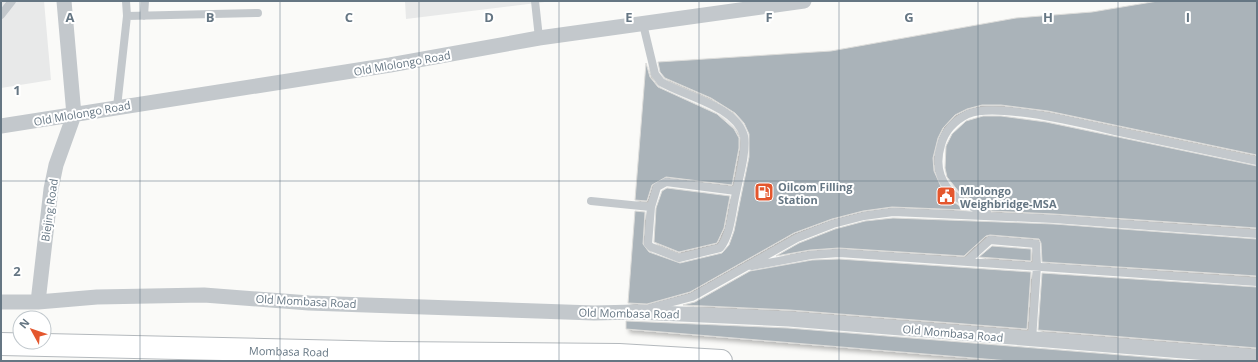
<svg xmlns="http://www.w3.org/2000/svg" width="1258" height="362" font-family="'Open Sans',sans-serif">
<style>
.built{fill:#e8e9e9}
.building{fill:#aab3b9;stroke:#dcdcda;filter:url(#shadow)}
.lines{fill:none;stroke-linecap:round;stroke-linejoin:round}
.trunk-casing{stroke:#b4b9bd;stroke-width:24}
.service{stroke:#c3c8cc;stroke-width:8}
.minor{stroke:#c3c8cc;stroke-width:15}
.trunk{stroke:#fff;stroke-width:22}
.grid{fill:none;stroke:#657683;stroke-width:1;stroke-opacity:0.55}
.labels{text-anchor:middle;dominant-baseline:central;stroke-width:4;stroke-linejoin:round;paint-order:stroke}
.street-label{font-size:11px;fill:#657683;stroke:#fff}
.poi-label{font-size:11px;font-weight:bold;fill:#657683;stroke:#fff;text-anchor:start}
.grid-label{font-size:13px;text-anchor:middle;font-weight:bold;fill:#657683;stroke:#fff;stroke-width:4;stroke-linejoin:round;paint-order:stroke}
</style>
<defs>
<filter id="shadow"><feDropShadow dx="3.5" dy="3.5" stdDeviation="2" flood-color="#0004"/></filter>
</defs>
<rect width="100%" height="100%" fill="#fafaf8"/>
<path class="built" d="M1 1H44L51 80 1 88Z
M405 1H553L406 19Z"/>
<path class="building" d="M1158 1H1257V155L1048 111 1001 105H982L967 109 955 115 943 128 938 138 933 158 934 171 943 191 952 201 966 210 892 207 863 211 832 219 794 233 690 292 647 304 628 303 635 211 645 212 643 244 649 252 680 263 722 253 729 245 734 231 749 157V134L744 123 735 113 711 98 665 78 660 72 658 62 831 51 1016 18 1092 12Z
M646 63 650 77 658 87 717 114 734 129 739 138V148L732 185 666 177 652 185 647 201 635 200Z
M983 116H1001L1046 122 1257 166V228L1054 214 992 211 959 192 947 177 945 168 946 146 952 134 966 121Z
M667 188 730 196 724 228 717 243 679 252 654 242 656 208 662 191Z
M893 218 1054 224 1257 239V276L1042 262 1041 243 1039 239 990 235 986 236 964 256 839 248 810 250 776 256 799 243 835 229 865 221Z
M992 246 1031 249V261L979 257Z
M839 259 1031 272 1027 329 790 310 683 305 695 302 750 271 812 260Z
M1042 273 1257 287V348L1038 330Z
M626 321 788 328 1195 361H1009L626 329Z"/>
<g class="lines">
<defs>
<g id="trunk">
<path id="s1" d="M1 344 392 353 619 355 721 361"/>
</g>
</defs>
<use href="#trunk" class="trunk-casing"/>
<path class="service" d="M535 1 539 38
M1 15 12 1
M127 16 258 13
M144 16 145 1
M117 107 127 16 126 1
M591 201 651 207 648 244 651 247 679 258 720 248C731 235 732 210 736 193 739 178 747 150 744 136 736 106 684 96 661 82L655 74 643 24
M651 207 657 187 666 182 736 191
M987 213C955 202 930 181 941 145 945 130 954 121 968 114 998 101 1095 127 1129 134 1172 143 1214 152 1257 161
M967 261 990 240 1036 244 1037 266 1032 340
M752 266 811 255 839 253 1257 282
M650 308 692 297 797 238 833 224 864 216 893 212 1054 219 1257 234"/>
<path class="minor" d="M1 126 390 65 539 38 804 1
M1 302H38L97 297 204 295 309 303 594 313 636 312 789 319 1257 357
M38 302 51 189 56 165 74 115 64 1"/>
<use href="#trunk" class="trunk"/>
</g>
<path class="grid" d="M140 1V361M280 1V361M419 1V361M559 1V361M699 1V361M839 1V361M978 1V361M1118 1V361M1 181H1257"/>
<defs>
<symbol id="fuel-square" viewBox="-11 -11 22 22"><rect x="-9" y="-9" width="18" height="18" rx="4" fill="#e4572e" stroke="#fff"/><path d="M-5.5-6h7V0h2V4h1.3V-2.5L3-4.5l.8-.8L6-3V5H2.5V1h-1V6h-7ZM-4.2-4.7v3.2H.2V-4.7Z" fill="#fff"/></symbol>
<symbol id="civic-square" viewBox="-11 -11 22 22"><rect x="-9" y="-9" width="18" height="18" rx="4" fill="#e4572e" stroke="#fff"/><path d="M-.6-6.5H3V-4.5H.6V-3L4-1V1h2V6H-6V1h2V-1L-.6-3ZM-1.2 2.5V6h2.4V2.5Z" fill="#fff"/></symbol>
</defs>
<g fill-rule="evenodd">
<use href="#fuel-square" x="753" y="181" width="22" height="22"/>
<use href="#civic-square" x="935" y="185" width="22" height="22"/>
</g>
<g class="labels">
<g class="street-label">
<text transform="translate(402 63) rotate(-10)">Old Mlolongo Road</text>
<text transform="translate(82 113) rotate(-10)">Old Mlolongo Road</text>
<text transform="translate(49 210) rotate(-82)">Biejing Road</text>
<text transform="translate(306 301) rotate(3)">Old Mombasa Road</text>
<text transform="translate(629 313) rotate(1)">Old Mombasa Road</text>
<text transform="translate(953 333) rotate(5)">Old Mombasa Road</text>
<text stroke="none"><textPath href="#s1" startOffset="288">Mombasa Road</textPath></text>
</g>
<g class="poi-label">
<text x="778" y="186">Oilcom Filling<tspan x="778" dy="13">Station</tspan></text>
<text x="960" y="190">Mlolongo<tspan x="960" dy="13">Weighbridge-MSA</tspan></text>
</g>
</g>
<g class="grid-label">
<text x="70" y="22">A</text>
<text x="210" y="22">B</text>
<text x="349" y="22">C</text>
<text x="489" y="22">D</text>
<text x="629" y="22">E</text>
<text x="769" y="22">F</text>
<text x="909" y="22">G</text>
<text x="1048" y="22">H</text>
<text x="1188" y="22">I</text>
<text x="17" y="95">1</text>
<text x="17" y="276">2</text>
</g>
<rect width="1258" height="362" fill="none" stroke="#657683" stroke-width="4"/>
<g transform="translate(32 330) rotate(310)"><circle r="19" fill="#ffffff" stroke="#c1c8cd"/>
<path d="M0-3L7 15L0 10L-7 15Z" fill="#e4572e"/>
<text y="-6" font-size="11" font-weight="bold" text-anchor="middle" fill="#657683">N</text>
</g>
</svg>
